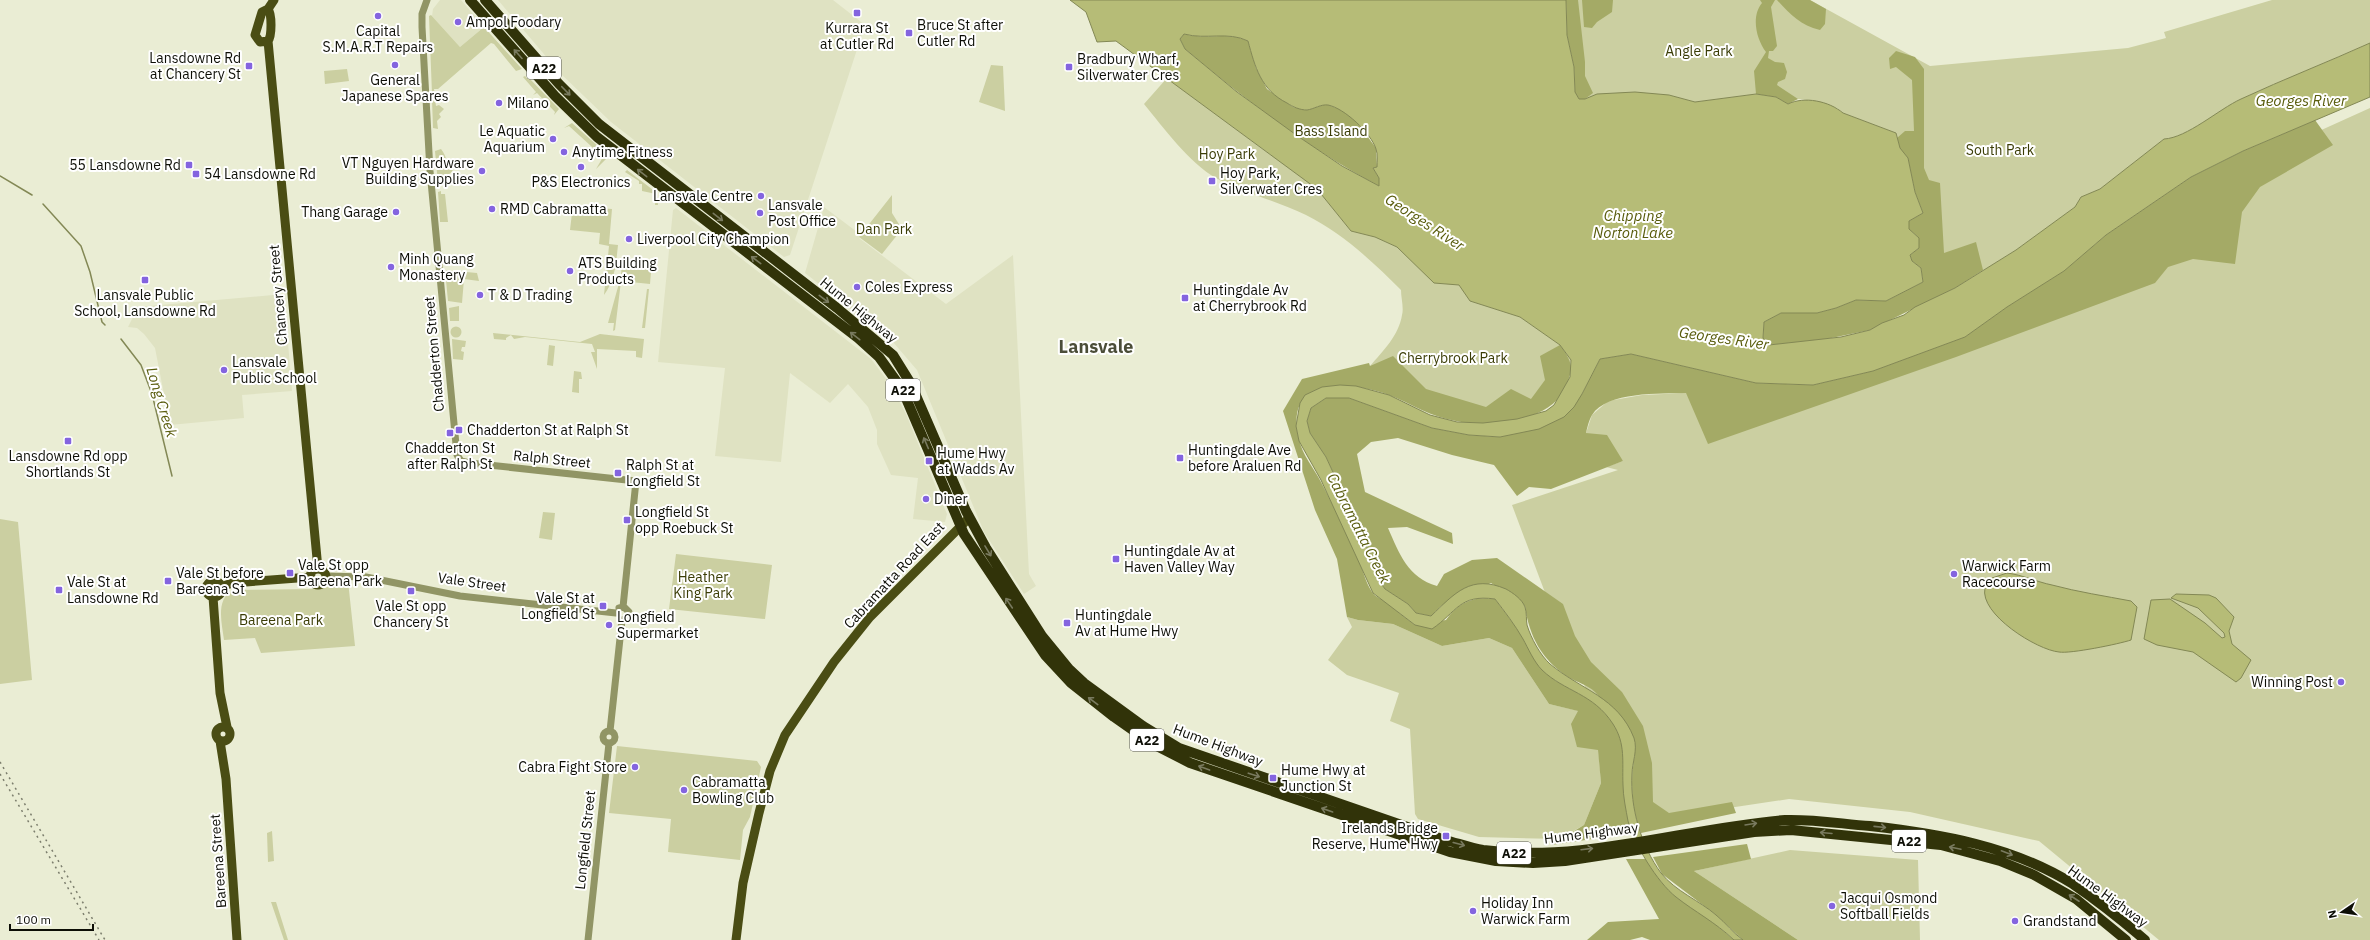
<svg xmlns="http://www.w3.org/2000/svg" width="2370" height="940" font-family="'IBM Plex Sans',sans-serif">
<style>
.built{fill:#dfe2c2}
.green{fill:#cbcfa1}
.forest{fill:#a4aa66}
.water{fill:#b6bc77;stroke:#838855;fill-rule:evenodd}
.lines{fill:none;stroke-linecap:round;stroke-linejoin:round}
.stream{stroke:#838855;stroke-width:1.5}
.minor{stroke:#919565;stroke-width:7}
.major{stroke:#4a4d14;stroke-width:9}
.highway{stroke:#313309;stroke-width:10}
.rail{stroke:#7c7e6d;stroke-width:1.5;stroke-dasharray:2 4;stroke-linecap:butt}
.oneway{stroke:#797a5f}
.poi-dot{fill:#8464df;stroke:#fff;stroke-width:1.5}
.labels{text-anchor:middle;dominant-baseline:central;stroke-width:4;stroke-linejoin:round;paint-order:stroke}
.shield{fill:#fff;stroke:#565651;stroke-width:1}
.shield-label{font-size:13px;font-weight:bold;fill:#0d0e06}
.poi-label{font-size:14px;fill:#0d0e06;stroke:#fff;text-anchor:start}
.park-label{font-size:14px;fill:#3b3d06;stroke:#fff}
.street-label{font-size:14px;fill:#0d0e06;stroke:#fff}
.water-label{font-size:15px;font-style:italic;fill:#595c0c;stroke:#fff}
.district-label{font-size:18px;font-weight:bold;fill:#4b4d38;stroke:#fff}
</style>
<rect width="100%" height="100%" fill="#eaedd4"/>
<path class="built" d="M440 0H461L484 27 460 47 432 16 433 9Z
M498 0H833L865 25 790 255 784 257 611 122 560 73Z
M824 207 861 235 859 238 946 304 1013 255 1029 574 1036 586 1024 594 984 532 917 370 893 342 805 273Z
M676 208 871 359 890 384 906 414 947 514 945 522 913 519 918 478 891 475 877 444V430L868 407 848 384 830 403 790 373 781 462 715 456 725 368 658 362 673 210Z
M284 294 292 391 242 395 244 418 170 425 155 348 144 334 137 328 128 327 138 307Z"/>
<path class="green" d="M1566 0H1810L1930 66 2128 48 2166 38 2164 32 2272 0H2370V43C2328 62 2284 79 2241 99 2219 109 2187 138 2164 139L2100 189 2081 197 2075 207 2016 250 1955 288 1900 149 1896 133 1843 113 1837 108 1815 101 1756 94 1695 102 1669 95 1585 99Z
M431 15 460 47 484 27 522 69 516 71 494 44 491 43 438 89H434L435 94H432L429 16Z
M991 65 1003 66 1005 111 979 102Z
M347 69 349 81 325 84 324 71Z
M525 76 527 78 528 77 559 109 554 115 555 112 537 93 533 95 536 92 523 77Z
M1167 78 1317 189 1351 231 1375 237 1397 247 1435 283 1459 284 1470 301 1520 317 1560 345 1571 360 1560 397 1483 423 1370 366C1383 351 1399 335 1402 315 1404 308 1401 298 1401 290 1372 261 1342 233 1306 215 1277 201 1244 193 1216 178 1189 163 1163 127 1144 104Z
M435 99 436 106 439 105 444 109 439 114 441 117 437 121 438 129 433 128 432 100Z
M2370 108V940H2159L2039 841 1910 812 1789 799 1649 820 1564 643 1512 505 1618 470 1606 467 1623 461 1586 433 1592 415 1608 401 1642 395 1686 393 1794 412 2224 174Z
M572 123 609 156 596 169 603 157 569 126 564 128Z
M441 149C447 156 446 164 453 171L438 183 435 151Z
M627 170 657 193 658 205H655L656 194 642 191V184H639V181L625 172Z
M441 191V194H445L448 222H440L438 192Z
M892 195V213L902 229 882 254 859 237Z
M540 204 612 209 609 244 618 245C616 264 615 280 604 295L609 246 599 244 600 233 570 230 572 213 540 209Z
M633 258 652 260 650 284 621 281 615 330 613 331 614 323H608L621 276 622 259 633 260Z
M445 270 477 273 479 281 464 279 462 303 448 301Z
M647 289H649L645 328H642Z
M459 306V321H450L449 308Z
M450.5 332a5.5 5.5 0 1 1 11 0a5.5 5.5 0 1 1-11 0Z
M493 333 580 342 600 334 644 339 642 358 636 357V351L597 349V369L591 352H595L592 344 525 337 514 339 511 335 506 338V340L494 339Z
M452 339 466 341 465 347H462L461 351 464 352 463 360 453 359Z
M549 345 555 346 553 366 547 365Z
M574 371 581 372 582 379H579V393L572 392Z
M543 512 555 513 552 540 539 538Z
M0 519 18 522 32 680 0 684Z
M676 554 772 565 765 619 669 609Z
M348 581 355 646 261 653 255 638 224 640C222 624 215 599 233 590L315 589Z
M1347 617 1358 620 1393 624 1442 646 1489 638 1512 648 1549 704 1579 711 1596 720 1601 783 1584 825 1559 839 1479 837 1418 819 1415 814 1410 729 1390 721 1399 693 1347 675 1328 660 1352 627Z
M617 746 757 761 761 767 750 817 743 830 740 860 668 852 671 819 609 813Z
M272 831 274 861 268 862 267 833Z
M1790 850 1918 860 1920 940H1798L1694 871Z
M271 902H276L288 940H284Z"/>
<path class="forest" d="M1566 0H1578L1585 62V76L1593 93 1585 99H1579L1575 93 1574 67 1567 35Z
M1582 0H1613L1612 12 1597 22 1592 28 1584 27Z
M1760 0H1775L1771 7 1777 46 1773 51H1769L1768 58 1775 62 1784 63 1787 72 1785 79 1778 82 1777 85 1798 99 1788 104 1776 97 1756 94 1754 71 1766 52C1756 39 1751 16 1762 3Z
M1777 0H1810L1826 9 1825 24 1820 30C1800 25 1791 15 1777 0Z
M1184 34C1206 40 1228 31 1248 41L1256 68 1267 89 1293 107 1307 110 1326 104 1342 110 1356 121 1376 148 1377 167 1373 168 1379 178V186C1309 149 1246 100 1185 49L1180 39Z
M1896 51 1915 57 1924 69V168L1929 180 1940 183 1944 253 1976 242 1983 270 1955 288 1870 330 1812 342 1769 345 1763 338 1764 322 1781 313H1817L1836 308 1856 300 1886 301 1923 282 1921 268 1912 261 1910 255 1919 248V238L1909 229V221L1923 213 1915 192 1908 158 1900 149 1897 138 1905 131H1914L1912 80 1896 67 1890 69 1889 58Z
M2315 120 2333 145 2260 187 2242 212 2235 264 2193 259 2168 267 2155 283 1956 357 1708 444 1686 393C1660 394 1607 391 1592 415 1589 420 1587 428 1586 433L1607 435 1623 461 1551 489 1529 487 1517 496 1494 465 1452 455 1398 438 1371 442 1357 454 1365 492 1452 533 1453 544 1407 527 1388 528C1399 553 1408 578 1437 586L1444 574 1472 560 1497 558 1563 604 1575 636 1591 662 1622 692 1643 726 1652 763 1653 802 1669 813 1732 802 1736 813 1641 833C1631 807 1630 782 1635 754 1624 737 1608 706 1595 692 1588 685 1576 682 1568 677 1542 660 1529 636 1525 606L1491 583 1441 606 1431 616 1416 613 1408 604 1385 589 1377 578 1365 542 1326 457 1310 433 1307 421 1311 408 1326 398H1349L1432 428 1469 435 1500 437 1582 394 1600 359 1631 354 1756 383 1813 385 1873 371 1965 337 2007 307 2064 271 2106 235 2191 177 2243 151Z
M1560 345C1574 364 1574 370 1563 391 1549 422 1486 427 1456 421 1431 417 1412 404 1389 395 1348 380 1283 376 1299 439 1302 455 1314 468 1321 482 1334 507 1347 533 1358 558 1363 569 1365 582 1372 592 1375 597 1382 599 1386 602 1396 610 1405 618 1415 625L1446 620C1458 602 1474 596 1495 599L1519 631 1541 669 1556 681 1596 703 1613 723 1622 740 1624 763 1623 784 1629 822 1634 833 1551 845 1584 825 1601 783 1598 750 1577 747 1571 724 1578 711 1549 704 1512 648 1489 638 1442 646 1393 624 1358 620 1347 617 1337 559 1315 510 1283 411 1302 379 1369 363 1370 366 1393 356 1426 389 1486 407 1511 389 1531 399 1545 380 1540 356Z
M1747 844 1751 859 1694 871 1798 940H1743L1716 915 1662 874 1653 857Z
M1626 859H1647L1662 883 1676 897 1707 917 1734 940H1650L1642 937 1630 940H1587L1608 922 1659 919Z"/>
<path class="water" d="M1070 0H1566L1567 35 1574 67 1575 92 1579 99H1585L1597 94 1635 92 1669 95 1695 102 1756 94 1776 97 1788 104C1804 96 1829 101 1843 113L1896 133 1900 148 1908 158 1915 192 1923 213 1909 221V229L1919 238V248L1910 255 1912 261 1921 268 1923 282 1886 301 1856 300 1836 308 1817 313H1781L1764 322 1763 338 1769 345 1841 337 1870 330 1882 323 1904 315 1915 307 1955 288 2016 250 2075 207 2081 197 2100 189 2164 139C2187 138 2219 109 2241 99 2284 79 2328 62 2370 43V97L2243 151 2191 177 2106 235 2064 271 2007 307 1965 337 1873 371 1813 385 1756 383 1631 354 1600 359 1582 394 1574 407 1564 417 1539 429 1500 437 1469 435 1432 428 1349 398H1326L1311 408 1307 421 1310 433 1326 457 1365 542 1377 578 1385 589 1408 604 1416 613 1431 616C1455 593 1471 574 1506 589 1513 593 1522 599 1525 607 1527 613 1526 620 1527 625 1531 638 1540 655 1550 664 1581 690 1618 697 1634 738 1638 750 1632 763 1632 774 1630 807 1641 846 1661 873 1675 891 1700 901 1716 915 1726 923 1733 933 1743 940H1734C1715 922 1695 912 1676 897 1657 882 1634 844 1628 821 1626 810 1623 796 1623 785 1622 762 1626 744 1613 724 1593 693 1565 692 1542 670 1534 662 1528 648 1523 639 1515 625 1505 612 1495 599 1459 594 1457 612 1432 629L1415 625 1373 593 1321 480 1299 441 1296 426 1300 403 1305 395 1322 387 1340 385 1356 386 1389 395 1430 415 1457 422 1483 423 1517 419 1546 411 1554 405 1570 377 1571 360 1560 345 1520 317 1470 301 1459 285 1434 283 1397 247 1375 237 1351 231 1317 189 1116 41 1097 42 1086 12ZM1184 34C1206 40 1228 31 1248 41 1255 67 1261 90 1287 103 1293 107 1300 110 1307 110 1314 109 1321 104 1328 105 1344 108 1371 133 1376 149 1378 154 1377 162 1377 167L1373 168 1379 178V186L1342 166 1299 137 1237 92 1185 49 1180 39Z
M2007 573C2023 575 2037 582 2052 585 2078 592 2105 596 2131 601L2137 607 2131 640C2119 644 2070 654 2059 652 2037 650 1979 614 1985 588 1986 585 1990 581 1992 578Z
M2176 594 2209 595 2216 598 2234 617 2229 631 2232 644 2251 660 2241 678 2236 682 2193 652 2157 645 2144 639 2151 600 2170 599 2205 623 2222 638 2225 637 2224 633 2198 608 2171 598Z"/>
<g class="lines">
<path class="stream" d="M0 176 32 195
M43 204 81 246 90 272 102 322 105 325
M121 339 141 365 152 394 172 476"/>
<path class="minor" d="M427 0 422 14V27L430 171 457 455 461 461 470 463 636 481 623 607
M326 576 366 577 460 596 616 613
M619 608 624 607 629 612 628 618 622 620
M603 737a6 6 0 1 1 12 0a6 6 0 1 1-12 0Z
M610 731 622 620
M588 940 609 743"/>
<path class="major" d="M268 9 262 12 255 35 260 42 268 41
M268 9C272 14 272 36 268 41
M268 9 274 0
M268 41 318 569
M310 577a8 8 0 1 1 16 0a8 8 0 1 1-16 0Z
M206 589a8 8 0 1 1 16 0a8 8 0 1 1-16 0Z
M221 587 232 583 311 577
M213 597 220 693 227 727
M216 734a7 7 0 1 1 14 0a7 7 0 1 1-14 0Z
M220 741 226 779 237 940
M736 940 743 883 759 813 770 771 785 735 834 662 870 617 969 518"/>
<path class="highway" d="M470 0 555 96 597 137 858 338 879 357 902 389 964 534 1045 655 1071 683 1114 717 1151 743 1190 763 1450 852 1496 861 1533 863 1565 861 1754 832 1791 830 1941 845 2000 861 2034 875 2076 899 2126 940
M485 0 559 84 599 124 837 308 893 355 911 384 966 511 986 548 1042 636 1069 669 1084 683 1143 726 1179 748 1445 840C1457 843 1471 848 1483 850 1585 863 1685 828 1785 820 1814 819 1842 824 1870 826 1941 834 2012 846 2073 884 2098 901 2122 920 2145 940"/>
<path class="rail" d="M0 762 105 940
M0 774 99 940"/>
</g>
<defs><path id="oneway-shaft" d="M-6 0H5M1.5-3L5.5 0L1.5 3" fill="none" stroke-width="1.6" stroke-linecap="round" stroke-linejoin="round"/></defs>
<g class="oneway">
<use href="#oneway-shaft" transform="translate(518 54) rotate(-132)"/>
<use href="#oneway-shaft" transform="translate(566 91) rotate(46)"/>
<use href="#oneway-shaft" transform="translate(642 173) rotate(-142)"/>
<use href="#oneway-shaft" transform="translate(718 217) rotate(38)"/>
<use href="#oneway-shaft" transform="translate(756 260) rotate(-143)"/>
<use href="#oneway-shaft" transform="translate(824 299) rotate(37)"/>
<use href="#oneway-shaft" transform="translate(855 336) rotate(-142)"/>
<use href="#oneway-shaft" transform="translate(926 443) rotate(-113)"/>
<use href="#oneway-shaft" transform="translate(988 551) rotate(59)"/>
<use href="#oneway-shaft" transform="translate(1009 603) rotate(-124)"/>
<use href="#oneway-shaft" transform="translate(1093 701) rotate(-143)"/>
<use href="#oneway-shaft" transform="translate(1204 768) rotate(-160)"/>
<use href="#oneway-shaft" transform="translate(1254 775) rotate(18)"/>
<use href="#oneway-shaft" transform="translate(1327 810) rotate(-161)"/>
<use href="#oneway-shaft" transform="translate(1751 824) rotate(-9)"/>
<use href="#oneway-shaft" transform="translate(1880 827) rotate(6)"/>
<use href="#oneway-shaft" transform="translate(1826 833) rotate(-175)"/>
<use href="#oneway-shaft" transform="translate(1459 844) rotate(15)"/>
<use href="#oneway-shaft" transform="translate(1955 848) rotate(-168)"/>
<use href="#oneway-shaft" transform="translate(1587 849) rotate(-7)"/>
<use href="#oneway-shaft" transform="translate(2007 853) rotate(21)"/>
<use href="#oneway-shaft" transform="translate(2074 898) rotate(-147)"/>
</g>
<g class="poi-dot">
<rect x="853" y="9" width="8" height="8" rx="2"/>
<circle cx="378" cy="16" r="4"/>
<circle cx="458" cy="22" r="4"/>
<rect x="905" y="29" width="8" height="8" rx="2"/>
<circle cx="395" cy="65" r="4"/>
<rect x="245" y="62" width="8" height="8" rx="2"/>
<rect x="1065" y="63" width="8" height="8" rx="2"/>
<circle cx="499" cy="103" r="4"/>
<circle cx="553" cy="139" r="4"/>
<circle cx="564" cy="152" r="4"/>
<rect x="185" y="161" width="8" height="8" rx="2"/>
<circle cx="581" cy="167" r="4"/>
<circle cx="482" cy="171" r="4"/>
<rect x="192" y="170" width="8" height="8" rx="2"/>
<rect x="1208" y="177" width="8" height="8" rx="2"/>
<circle cx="761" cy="196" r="4"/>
<circle cx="492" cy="209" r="4"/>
<circle cx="396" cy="212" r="4"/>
<circle cx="760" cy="213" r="4"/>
<circle cx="629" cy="239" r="4"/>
<circle cx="391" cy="267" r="4"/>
<circle cx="570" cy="271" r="4"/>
<rect x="141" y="276" width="8" height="8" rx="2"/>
<circle cx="857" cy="287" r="4"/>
<circle cx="480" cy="295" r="4"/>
<rect x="1181" y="294" width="8" height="8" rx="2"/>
<circle cx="224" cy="370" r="4"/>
<rect x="455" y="426" width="8" height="8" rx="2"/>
<rect x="446" y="429" width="8" height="8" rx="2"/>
<rect x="64" y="437" width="8" height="8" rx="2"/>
<rect x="1176" y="454" width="8" height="8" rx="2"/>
<rect x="925" y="457" width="8" height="8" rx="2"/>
<rect x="614" y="469" width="8" height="8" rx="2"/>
<circle cx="926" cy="499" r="4"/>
<rect x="623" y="516" width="8" height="8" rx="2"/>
<rect x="1112" y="555" width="8" height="8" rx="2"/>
<rect x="286" y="569" width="8" height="8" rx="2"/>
<circle cx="1954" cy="574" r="4"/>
<rect x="164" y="577" width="8" height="8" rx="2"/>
<rect x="55" y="586" width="8" height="8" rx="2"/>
<rect x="407" y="587" width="8" height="8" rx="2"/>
<rect x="599" y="602" width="8" height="8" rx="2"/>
<rect x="1063" y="619" width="8" height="8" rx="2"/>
<circle cx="609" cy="625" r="4"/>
<circle cx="2341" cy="682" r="4"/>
<circle cx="635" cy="767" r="4"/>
<rect x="1269" y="774" width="8" height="8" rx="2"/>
<circle cx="684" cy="790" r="4"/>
<rect x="1442" y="832" width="8" height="8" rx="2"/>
<circle cx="1832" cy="906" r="4"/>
<circle cx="1473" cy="911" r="4"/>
<circle cx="2015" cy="921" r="4"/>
</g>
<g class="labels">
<g class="shield">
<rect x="527" y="57" width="34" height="22" rx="3"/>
<rect x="886" y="379" width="34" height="22" rx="3"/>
<rect x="1130" y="729" width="34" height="22" rx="3"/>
<rect x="1892" y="830" width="34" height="22" rx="3"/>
<rect x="1497" y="842" width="34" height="22" rx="3"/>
</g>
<g class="shield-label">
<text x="544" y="68">A22</text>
<text x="903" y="390">A22</text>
<text x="1147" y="740">A22</text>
<text x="1909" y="841">A22</text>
<text x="1514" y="853">A22</text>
</g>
<g class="poi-label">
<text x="466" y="22">Ampol Foodary</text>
<text x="917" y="25">Bruce St after<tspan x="917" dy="16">Cutler Rd</tspan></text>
<text x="857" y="28" text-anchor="middle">Kurrara St<tspan x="857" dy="16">at Cutler Rd</tspan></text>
<text x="378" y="31" text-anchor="middle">Capital<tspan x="378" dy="16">S.M.A.R.T Repairs</tspan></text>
<text x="241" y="58" text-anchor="end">Lansdowne Rd<tspan x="241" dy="16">at Chancery St</tspan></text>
<text x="1077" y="59">Bradbury Wharf,<tspan x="1077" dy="16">Silverwater Cres</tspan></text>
<text x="395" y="80" text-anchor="middle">General<tspan x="395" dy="16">Japanese Spares</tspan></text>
<text x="507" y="103">Milano</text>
<text x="545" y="131" text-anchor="end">Le Aquatic<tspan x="545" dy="16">Aquarium</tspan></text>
<text x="572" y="152">Anytime Fitness</text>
<text x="474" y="163" text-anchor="end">VT Nguyen Hardware<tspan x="474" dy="16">Building Supplies</tspan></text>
<text x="181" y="165" text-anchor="end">55 Lansdowne Rd</text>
<text x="1220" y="173">Hoy Park,<tspan x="1220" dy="16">Silverwater Cres</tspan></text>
<text x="204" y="174">54 Lansdowne Rd</text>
<text x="581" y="182" text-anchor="middle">P&amp;S Electronics</text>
<text x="753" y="196" text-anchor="end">Lansvale Centre</text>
<text x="768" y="205">Lansvale<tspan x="768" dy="16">Post Office</tspan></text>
<text x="500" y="209">RMD Cabramatta</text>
<text x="388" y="212" text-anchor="end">Thang Garage</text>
<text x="637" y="239">Liverpool City Champion</text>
<text x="399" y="259">Minh Quang<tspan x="399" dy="16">Monastery</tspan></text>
<text x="578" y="263">ATS Building<tspan x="578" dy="16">Products</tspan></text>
<text x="865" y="287">Coles Express</text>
<text x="1193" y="290">Huntingdale Av<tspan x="1193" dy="16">at Cherrybrook Rd</tspan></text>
<text x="145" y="295" text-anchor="middle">Lansvale Public<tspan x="145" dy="16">School, Lansdowne Rd</tspan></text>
<text x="488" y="295">T &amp; D Trading</text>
<text x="232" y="362">Lansvale<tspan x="232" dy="16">Public School</tspan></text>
<text x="467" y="430">Chadderton St at Ralph St</text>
<text x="450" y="448" text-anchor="middle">Chadderton St<tspan x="450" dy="16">after Ralph St</tspan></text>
<text x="1188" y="450">Huntingdale Ave<tspan x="1188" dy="16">before Araluen Rd</tspan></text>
<text x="937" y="453">Hume Hwy<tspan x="937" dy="16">at Wadds Av</tspan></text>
<text x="68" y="456" text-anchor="middle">Lansdowne Rd opp<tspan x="68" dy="16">Shortlands St</tspan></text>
<text x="626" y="465">Ralph St at<tspan x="626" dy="16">Longfield St</tspan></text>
<text x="934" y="499">Diner</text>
<text x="635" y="512">Longfield St<tspan x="635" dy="16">opp Roebuck St</tspan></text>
<text x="1124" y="551">Huntingdale Av at<tspan x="1124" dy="16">Haven Valley Way</tspan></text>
<text x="298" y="565">Vale St opp<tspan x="298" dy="16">Bareena Park</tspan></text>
<text x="1962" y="566">Warwick Farm<tspan x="1962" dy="16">Racecourse</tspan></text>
<text x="176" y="573">Vale St before<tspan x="176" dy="16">Bareena St</tspan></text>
<text x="67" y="582">Vale St at<tspan x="67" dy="16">Lansdowne Rd</tspan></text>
<text x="595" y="598" text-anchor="end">Vale St at<tspan x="595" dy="16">Longfield St</tspan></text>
<text x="411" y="606" text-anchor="middle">Vale St opp<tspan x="411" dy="16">Chancery St</tspan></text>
<text x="1075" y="615">Huntingdale<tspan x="1075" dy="16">Av at Hume Hwy</tspan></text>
<text x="617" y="617">Longfield<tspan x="617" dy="16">Supermarket</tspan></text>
<text x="2333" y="682" text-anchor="end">Winning Post</text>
<text x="627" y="767" text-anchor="end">Cabra Fight Store</text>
<text x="1281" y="770">Hume Hwy at<tspan x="1281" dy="16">Junction St</tspan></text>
<text x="692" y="782">Cabramatta<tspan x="692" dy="16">Bowling Club</tspan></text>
<text x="1438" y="828" text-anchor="end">Irelands Bridge<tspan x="1438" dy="16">Reserve, Hume Hwy</tspan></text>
<text x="1840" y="898">Jacqui Osmond<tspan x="1840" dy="16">Softball Fields</tspan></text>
<text x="1481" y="903">Holiday Inn<tspan x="1481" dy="16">Warwick Farm</tspan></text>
<text x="2023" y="921">Grandstand</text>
</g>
<g class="park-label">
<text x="1699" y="51">Angle Park</text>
<text x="1331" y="131">Bass Island</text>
<text x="2000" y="150">South Park</text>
<text x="1227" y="154">Hoy Park</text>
<text x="884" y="229">Dan Park</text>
<text x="1453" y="358">Cherrybrook Park</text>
<text x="703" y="577">Heather<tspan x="703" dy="16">King Park</tspan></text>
<text x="281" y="620">Bareena Park</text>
</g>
<g class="street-label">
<text transform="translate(278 295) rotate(-95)">Chancery Street</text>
<text transform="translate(859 310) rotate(39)">Hume Highway</text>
<text transform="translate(434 354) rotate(-95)">Chadderton Street</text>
<text transform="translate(552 459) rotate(6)">Ralph Street</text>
<text transform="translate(894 575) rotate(-47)">Cabramatta Road East</text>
<text transform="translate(472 582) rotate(8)">Vale Street</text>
<text transform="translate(1218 745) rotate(21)">Hume Highway</text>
<text transform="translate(1591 833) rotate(-7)">Hume Highway</text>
<text transform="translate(585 840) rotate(-84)">Longfield Street</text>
<text transform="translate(218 861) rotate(-94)">Bareena Street</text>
<text transform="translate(2108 896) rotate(36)">Hume Highway</text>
</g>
<g class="water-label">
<text x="2301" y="100">Georges River</text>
<text x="1633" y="215">Chipping<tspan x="1633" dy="17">Norton Lake</tspan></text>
<text transform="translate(1425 222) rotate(33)">Georges River</text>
<text transform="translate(1724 338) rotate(8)">Georges River</text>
<text transform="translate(162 402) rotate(73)">Long Creek</text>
<text transform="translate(1359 528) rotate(63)">Cabramatta Creek</text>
</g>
<g class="district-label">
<text x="1096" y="346">Lansvale</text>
</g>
</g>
<g transform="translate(2342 912) rotate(257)" stroke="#ffffff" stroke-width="3" paint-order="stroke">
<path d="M0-3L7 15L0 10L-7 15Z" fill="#0d0e06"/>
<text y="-6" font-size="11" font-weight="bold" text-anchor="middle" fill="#0d0e06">N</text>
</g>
<path d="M10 924v6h83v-6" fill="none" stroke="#0d0e06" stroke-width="2"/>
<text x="16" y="924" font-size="12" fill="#0d0e06" stroke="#ffffff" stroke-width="3" paint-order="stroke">100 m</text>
</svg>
